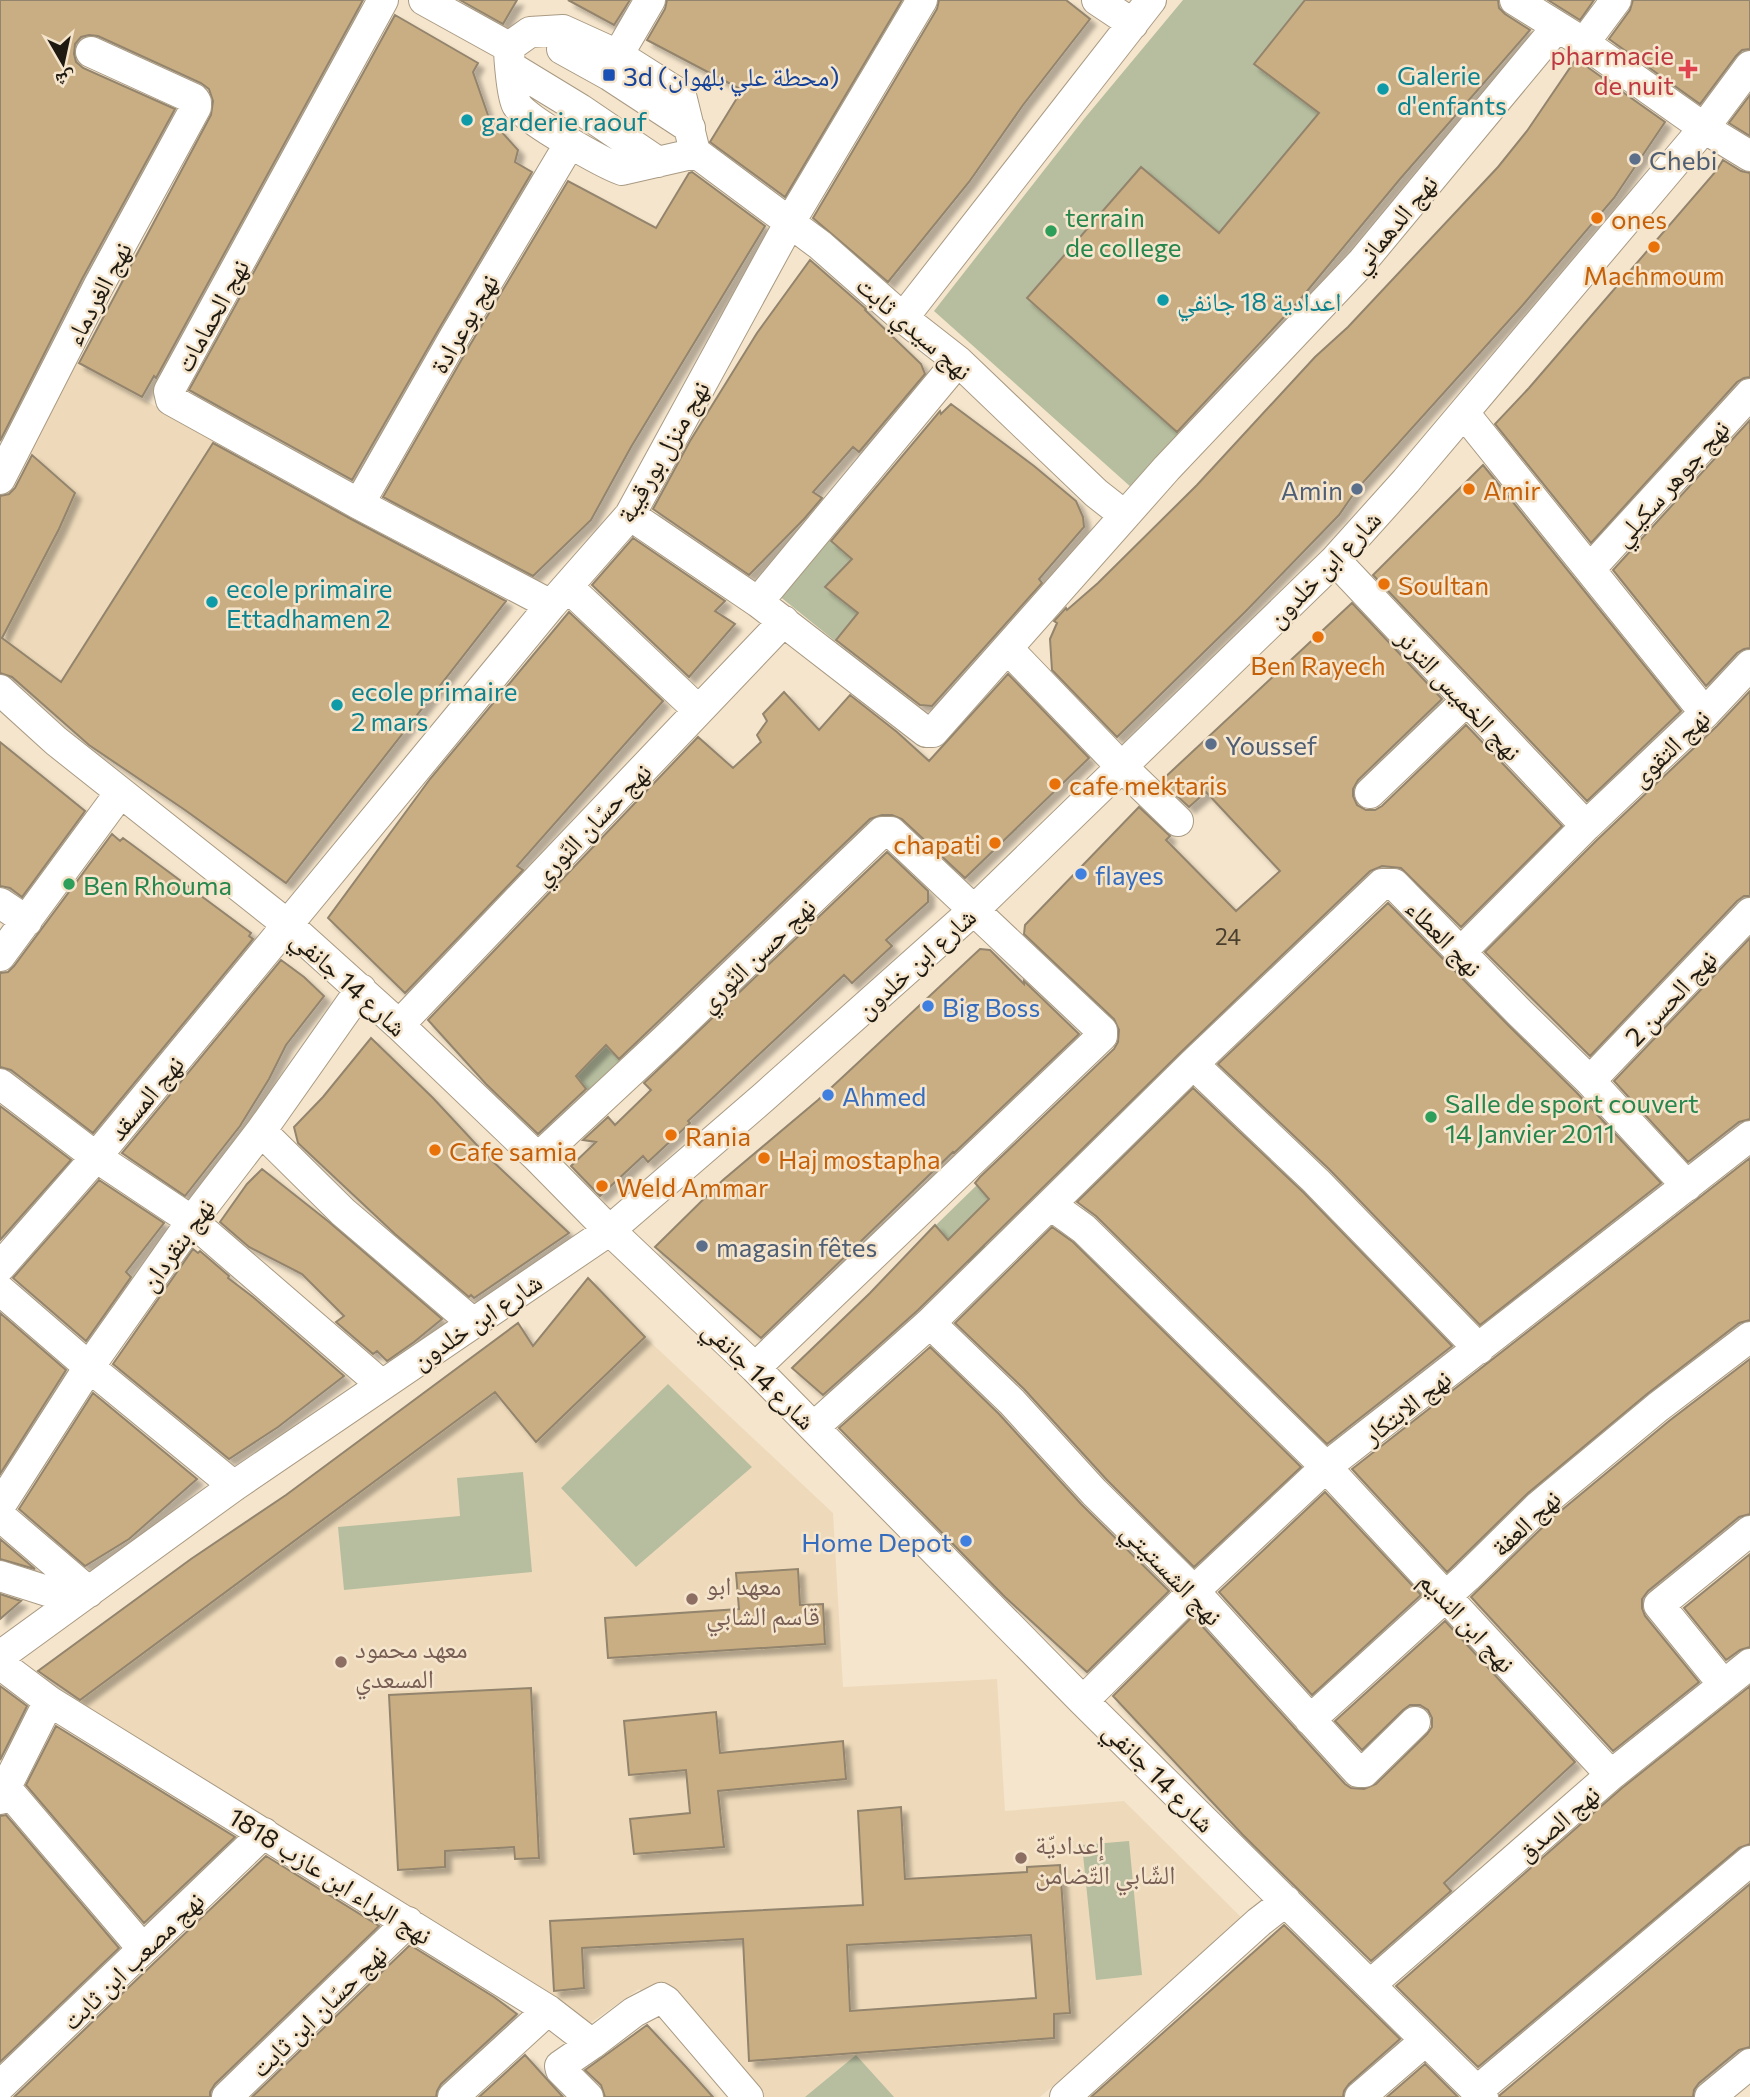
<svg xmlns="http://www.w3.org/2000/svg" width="1750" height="2097" font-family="Commissioner,'Noto Naskh Arabic',sans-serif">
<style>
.built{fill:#eedaba}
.green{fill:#b6be9f}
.building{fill:#caae83;stroke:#93846d;stroke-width:2;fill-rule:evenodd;filter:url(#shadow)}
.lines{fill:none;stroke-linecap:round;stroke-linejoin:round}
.minor-casing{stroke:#a99a83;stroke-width:32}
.minor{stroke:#fff;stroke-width:30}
.health-dot{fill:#e0444e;stroke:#f5e5cc;stroke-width:2.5}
.transit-dot{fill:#1a4fb4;stroke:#f5e5cc;stroke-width:2.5}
.culture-dot{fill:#0f9aa8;stroke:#f5e5cc;stroke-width:2.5}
.service-dot{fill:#5c6f8a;stroke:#f5e5cc;stroke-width:2.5}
.food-dot{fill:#e8710a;stroke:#f5e5cc;stroke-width:2.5}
.leisure-dot{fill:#2e9e5b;stroke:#f5e5cc;stroke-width:2.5}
.shop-dot{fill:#3f7fe0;stroke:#f5e5cc;stroke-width:2.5}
.education-dot{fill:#8d6e63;stroke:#f5e5cc;stroke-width:2.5}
.labels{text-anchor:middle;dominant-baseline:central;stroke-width:5;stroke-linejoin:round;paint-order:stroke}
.number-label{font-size:23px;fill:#4a3f2e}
.health-label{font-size:26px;fill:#be3a42;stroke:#f5e5cc;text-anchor:end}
.culture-label{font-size:26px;fill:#0d838f;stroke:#f5e5cc;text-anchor:start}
.transit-label{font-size:26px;fill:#164399;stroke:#f5e5cc;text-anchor:start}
.service-label{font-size:26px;fill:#4e5e75;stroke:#f5e5cc;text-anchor:start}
.leisure-label{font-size:26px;fill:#27864d;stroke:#f5e5cc;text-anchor:start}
.food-label{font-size:26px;fill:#c56008;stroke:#f5e5cc;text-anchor:start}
.street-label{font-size:26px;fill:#1f1a11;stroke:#f5e5cc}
.shop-label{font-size:26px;fill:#366cbe;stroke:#f5e5cc;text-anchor:start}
.education-label{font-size:26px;fill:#785e54;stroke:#f5e5cc;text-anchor:start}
</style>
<defs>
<filter id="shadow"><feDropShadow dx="6" dy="6" stdDeviation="2" flood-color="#0004"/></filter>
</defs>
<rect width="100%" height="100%" fill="#f5e5cc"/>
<path class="built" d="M67 356 215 440 61 682 2 638 75 493 23 447Z
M645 1337 833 1513 843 1687 997 1679 1005 1811 1124 1801 1247 1923 1040 2097H737L639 1989 583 2028 77 1702 495 1392 536 1442Z"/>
<path class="green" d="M1183 0H1305L1254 64 1319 113 1219 233 1141 167 1027 297 1181 435 1132 488 934 311 1084 119Z
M828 539 852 559 858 613 835 641 778 595Z
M563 1003 625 1065 593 1097 576 1076 588 1063Z
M977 1185 989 1199 964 1224 992 1253 975 1271 935 1226Z
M668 1384 752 1467 636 1567 561 1488Z
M523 1472 532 1572 344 1590 338 1527 460 1516 457 1478Z
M1129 1841 1142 1975 1096 1980 1082 1845Z
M856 2055 894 2097H805Z"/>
<path class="building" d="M0 0H363L156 378 154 376 142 397 79 363 211 115 213 101 209 89 201 83 98 36 89 35 81 37 75 44 74 54 76 62 83 68 175 109 82 279 0 441Z
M460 0H517L503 24Z
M568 0H630L614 25Z
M667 0H902L785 197 710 142 742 90 647 40 665 9Z
M939 0H1066L1090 19 1023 105 969 182 888 282 813 218 937 9Z
M1305 0H1498L1499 8 1505 14 1530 30 1400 179 1298 302 1177 432 1027 298 1141 167 1219 233 1319 113 1254 64Z
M1548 0H1594L1580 20Z
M1633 0H1750V49L1742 50 1736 56 1700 104 1609 39 1630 10Z
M395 15 478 63 473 72 489 118 518 150 515 162 532 172 440 327 352 480 189 390Z
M1576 59 1665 122 1614 198 1522 306 1357 489 1339 515 1245 612 1117 737 1052 670 1050 639 1057 623 1054 621 1066 608 1067 610 1098 583 1197 485 1315 357 1348 327 1498 167 1527 131Z
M1750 95V136L1729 123Z
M1723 160 1741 171 1750 173V377L1744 378 1737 382 1591 543 1495 424 1529 388 1717 170Z
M692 172 765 226 631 447 591 520 533 576 383 497 470 345 568 181 656 228 689 173Z
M810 260 866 309 865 310 921 364 925 374 859 452 853 447 813 492 822 498 804 519 749 575 653 509 690 441 757 333Z
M951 404 1034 466 1076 501 1083 517 1084 527 1039 579 1042 583 932 706 920 705 836 640 858 613 825 587 852 559 831 541 940 411 941 414Z
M1750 420V648L1744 649 1737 653 1706 686 1613 570Z
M213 443 351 519 506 601 286 883 185 810 89 745 12 677 0 673V496L9 494 15 488 32 455 75 493 59 529 2 638 61 682Z
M1483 465 1681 711 1587 801 1373 575Z
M633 538 725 601 715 611 735 624 689 677 592 585Z
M1352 603 1442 699 1358 780 1353 789V796L1357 805 1366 810H1375L1382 806 1466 725 1562 826 1461 927 1401 868 1382 866 1370 871 1181 1052 918 1310 823 1395 792 1368 793 1367 870 1293 935 1225 948 1240 989 1199 975 1183 980 1177 1114 1049 1118 1042 1119 1030 1114 1019 1024 934 1025 925 1139 807 1170 836 1166 840 1236 911 1280 871 1206 792 1189 807 1161 781Z
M569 612 663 701 517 866 523 870 405 993 328 918 430 779Z
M1008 674 1089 758 965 878 902 819 892 815H882L870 819 619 1059 606 1045 576 1076 586 1089 538 1134 486 1084 428 1020 698 737 733 768 761 742 757 735 767 721 763 714 784 692 819 730 850 695 897 732 929 761Z
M1750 691V896H1744L1737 901 1590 1056 1485 952 1598 839 1717 726Z
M0 742 85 811 22 897 10 888 0 886Z
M112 834 120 841 123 838 251 933 249 936 253 939 93 1133 11 1070 0 1067V973L8 972 14 966Z
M887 852 928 891V902L886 940 892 946 852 983 844 975 688 1121 690 1123 648 1162 643 1156 600 1196 571 1166 596 1142 583 1140 608 1117 615 1125 651 1090 644 1083Z
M1388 903 1508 1025 1577 1093 1661 1183 1480 1325 1329 1169 1218 1064Z
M1750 938V1119L1739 1122 1688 1162 1614 1081Z
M980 949 990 950 1024 984V981L1079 1034 954 1153 953 1152 761 1338 655 1247 723 1180 818 1100Z
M281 960 304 977 324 996 286 1045 269 1079 240 1126 185 1196 122 1153Z
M371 1038 433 1098 487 1156 569 1233 474 1298 471 1295 469 1297 395 1234 298 1143 294 1127 323 1097Z
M1193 1088 1304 1193 1452 1346 1327 1444 1096 1216 1077 1202Z
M0 1106 71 1160 0 1240Z
M1750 1158V1320L1739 1323 1647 1394 1528 1493 1447 1572 1352 1469Z
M262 1169 329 1222 442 1319 414 1342 387 1361 377 1351 373 1354 336 1322 344 1316 302 1274 249 1247 220 1222 247 1184Z
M99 1180 164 1223 126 1272 131 1277 86 1341 13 1278Z
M1052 1227 1073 1242 1301 1467 1194 1567 1107 1480 1024 1389 955 1323Z
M193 1249 198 1253 200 1251 229 1276 228 1278 253 1297 344 1376 278 1427 229 1459 113 1364Z
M588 1278 645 1337 536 1442 495 1392 80 1700 38 1671 191 1559 286 1495 518 1323 533 1346Z
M0 1313 66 1370 0 1474Z
M930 1347 999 1414 1081 1504 1169 1591 1087 1672 1005 1597 839 1428Z
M1750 1359V1514L1739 1517 1648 1591 1642 1599V1608L1645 1616 1699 1682 1613 1751 1471 1597 1551 1519 1669 1421Z
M93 1393 197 1479 129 1539 85 1566 19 1509Z
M1325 1492 1421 1595 1312 1695 1219 1592Z
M0 1539 35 1569 0 1559Z
M1750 1554V1647L1740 1650 1726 1660 1684 1608Z
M798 1569 800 1605 823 1604 825 1644 608 1658 605 1618 739 1609 736 1573Z
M0 1594 21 1601 0 1619Z
M1193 1616 1297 1731 1345 1784 1351 1788 1364 1789 1376 1784 1427 1734 1432 1727V1718L1428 1710 1420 1705H1410L1403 1710 1362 1750 1335 1721 1445 1621 1575 1762 1444 1883 1451 1891 1371 1961 1243 1835 1113 1696Z
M0 1686 27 1706 0 1760Z
M1750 1686V1844L1739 1848 1478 2067 1396 1986 1622 1788Z
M531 1688 539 1858 515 1859 514 1847 445 1851V1867L398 1870 389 1695Z
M716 1712 720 1753 843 1741 846 1779 718 1791 724 1847 634 1854 630 1819 690 1813 686 1770 629 1775 624 1721Z
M56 1726 235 1837 144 1923 26 1785Z
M901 1807 905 1879 1027 1872V1867L1060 1865 1070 2013 1054 2014V2038L749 2061 743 1939 582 1948 584 1988 554 1991 550 1921 863 1905 858 1811ZM1031 1935 1036 1998 850 2011 847 1945Z
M6 1815 119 1948 0 2062V1816Z
M266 1856 379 1926 215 2084 210 2092V2097H14Z
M1750 1884V2047L1739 2050 1699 2083 1694 2090 1693 2097H1500V2095Z
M1284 1925 1400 2039 1349 2084 1344 2091 1343 2097H1091Z
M410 1945 494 1997 517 2014 441 2084 437 2091 436 2097H252Z
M647 2025 687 2068 713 2097H605L601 2085 585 2070Z
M525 2055 563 2097H479Z
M1425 2064 1458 2097H1387Z"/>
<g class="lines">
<defs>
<path id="minor" d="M383 0 169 391 171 400 359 504 551 605
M424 0 509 47
M1097 0 1133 24
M1515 0 1584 43 1704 128 1750 156
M563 30 618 55 681 95 695 152 692 154 622 170C605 164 524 119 517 105 512 97 509 57 509 47L530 32Z
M1584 43 1616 0
M562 49 609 75 690 128
M618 55 650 0
M511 67 580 109 658 162
M695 152 820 245 903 318 958 361 1096 493 1124 515
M903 318 1151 0
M1464 413 1705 713
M0 479 98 287 196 107V102L194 99 91 52
M359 504 455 336 570 143
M630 515 758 602 926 732H933L1167 468 1362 262 1557 27
M1335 560 1586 826
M1590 569 1750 394
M568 587 698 710
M758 602 958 361
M1008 649 1111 756 1178 821
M0 690 56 741 288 925 399 1025 538 1158 601 1222 755 1368 1083 1701 1483 2097
M1370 793 1466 701
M0 903 27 921
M1461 952 1586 826 1705 713 1750 665
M0 956 120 793
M399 1025 784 621
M1193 1064 1316 1181 1479 1349
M1590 1081 1750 913
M0 1084 96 1157 192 1221 382 1385
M261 1131 343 1212 473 1323
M538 1158 668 1037 882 832H891L1102 1031V1036L755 1368
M1051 1205 1084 1229 1326 1467 1611 1775
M0 1267 96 1157 551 605 630 515 790 222 922 0
M0 1290 89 1367 234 1486
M930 1323 1012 1402 1094 1492 1194 1591 1358 1772H1364L1415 1722
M814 1427 930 1323 1193 1064 1382 884H1394L1520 1013 1590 1081 1687 1186
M0 1506 89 1367 192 1221 261 1131 361 989
M0 1516 89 1592
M0 1576 63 1596 72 1602
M0 1656 234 1486 610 1230 765 1096 975 909 1335 560 1406 481 1704 128 1750 66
M0 1664 49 1701 548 2010 592 2044 560 2066 561 2070 588 2097
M1723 1684 1659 1605 1750 1531
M1083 1701 1194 1591 1326 1467 1750 1136
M1310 1720 1467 1577 1539 1506 1658 1407 1750 1337
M5 1787 143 1949
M0 1799 49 1701
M1370 1985 1611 1775 1750 1664
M592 2044 634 2012 661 1998 666 2001 748 2097
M0 2086 264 1833
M1477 2091 1750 1861
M227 2097 408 1922
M453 2097 548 2010
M1065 2097 1259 1922 1286 1901
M1360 2097 1425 2041
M1710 2097 1750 2064"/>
</defs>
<use href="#minor" class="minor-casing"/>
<use href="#minor" class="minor"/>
</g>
<path class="health-dot" d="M1684.5 58.5h7v7h7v7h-7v7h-7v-7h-7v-7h7z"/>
<rect class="transit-dot" x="602" y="68" width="14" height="14" rx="3.5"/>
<g class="culture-dot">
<circle cx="1383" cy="89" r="7"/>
<circle cx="467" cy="120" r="7"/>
<circle cx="1163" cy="300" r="7"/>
<circle cx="212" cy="602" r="7"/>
<circle cx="337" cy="705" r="7"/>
</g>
<g class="service-dot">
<circle cx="1635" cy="159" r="7"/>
<circle cx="1357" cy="489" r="7"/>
<circle cx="1211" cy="744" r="7"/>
<circle cx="702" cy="1246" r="7"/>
</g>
<g class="food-dot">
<circle cx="1597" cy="218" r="7"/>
<circle cx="1654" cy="247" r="7"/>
<circle cx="1469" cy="489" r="7"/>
<circle cx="1384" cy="584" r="7"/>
<circle cx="1318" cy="637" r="7"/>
<circle cx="1055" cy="784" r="7"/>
<circle cx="995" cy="843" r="7"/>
<circle cx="671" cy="1135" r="7"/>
<circle cx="435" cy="1150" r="7"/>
<circle cx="764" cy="1158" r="7"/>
<circle cx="602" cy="1186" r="7"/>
</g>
<g class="leisure-dot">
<circle cx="1051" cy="231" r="7"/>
<circle cx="69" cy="884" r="7"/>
<circle cx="1431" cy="1117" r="7"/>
</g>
<g class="shop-dot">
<circle cx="1081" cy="874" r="7"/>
<circle cx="928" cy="1006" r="7"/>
<circle cx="828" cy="1095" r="7"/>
<circle cx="966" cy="1541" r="7"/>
</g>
<g class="education-dot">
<circle cx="692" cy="1599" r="7"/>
<circle cx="341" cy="1662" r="7"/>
<circle cx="1021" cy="1858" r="7"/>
</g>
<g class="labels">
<g class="number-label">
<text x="1228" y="936">24</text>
</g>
<g class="health-label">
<text x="1674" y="54">pharmacie<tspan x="1674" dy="30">de nuit</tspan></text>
</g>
<g class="culture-label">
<text x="1397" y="74">Galerie<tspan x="1397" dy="30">d'enfants</tspan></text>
<text x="481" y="120">garderie raouf</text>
<text x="1177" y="300">اعدادية 18 جانفي</text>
<text x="226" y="587">ecole primaire<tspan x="226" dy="30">Ettadhamen 2</tspan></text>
<text x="351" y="690">ecole primaire<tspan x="351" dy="30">2 mars</tspan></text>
</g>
<g class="transit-label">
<text x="623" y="75">3d (محطة علي بلهوان)</text>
</g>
<g class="service-label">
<text x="1649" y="159">Chebi</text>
<text x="1343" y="489" text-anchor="end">Amin</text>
<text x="1225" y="744">Youssef</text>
<text x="716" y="1246">magasin fêtes</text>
</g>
<g class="leisure-label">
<text x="1065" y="216">terrain<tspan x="1065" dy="30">de college</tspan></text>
<text x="83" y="884">Ben Rhouma</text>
<text x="1445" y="1102">Salle de sport couvert<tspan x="1445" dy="30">14 Janvier 2011</tspan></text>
</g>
<g class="food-label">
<text x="1611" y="218">ones</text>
<text x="1654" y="274" text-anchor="middle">Machmoum</text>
<text x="1483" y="489">Amir</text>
<text x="1398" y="584">Soultan</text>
<text x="1318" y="664" text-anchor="middle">Ben Rayech</text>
<text x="1069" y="784">cafe mektaris</text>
<text x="981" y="843" text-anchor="end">chapati</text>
<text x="685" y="1135">Rania</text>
<text x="449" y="1150">Cafe samia</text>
<text x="778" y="1158">Haj mostapha</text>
<text x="616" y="1186">Weld Ammar</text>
</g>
<g class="street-label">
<text transform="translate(1393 223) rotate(-50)">نهج الدهماني</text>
<text transform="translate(97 293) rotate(-62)">نهج الغردماء</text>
<text transform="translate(211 315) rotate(-61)">نهج الحمامات</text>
<text transform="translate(463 323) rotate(-60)">نهج بوعرادة</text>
<text transform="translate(915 327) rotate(41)">نهج سيدي ثابت</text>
<text transform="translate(662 451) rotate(-60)">نهج منزل بورقيبة</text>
<text transform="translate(1670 482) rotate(-48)">نهج جوهر سكيلي</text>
<text transform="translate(1323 568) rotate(-46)">شارع ابن خلدون</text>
<text transform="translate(1460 694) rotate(47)">نهج الخميس الترنر</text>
<text transform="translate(1669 747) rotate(-44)">نهج التقوى</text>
<text transform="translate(591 823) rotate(-46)">نهج حسّان النّوري</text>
<text transform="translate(1445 937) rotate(46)">نهج العطاء</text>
<text transform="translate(756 954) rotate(-44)">نهج حسن النّوري</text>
<text transform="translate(915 962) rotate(-42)">شارع ابن خلدون</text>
<text transform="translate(350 982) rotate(42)">شارع 14 جانفي</text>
<text transform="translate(1670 997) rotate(-47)">نهج الحسن 2</text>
<text transform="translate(145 1097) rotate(-50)">نهج المسقد</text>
<text transform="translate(176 1244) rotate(-54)">نهج بنقردان</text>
<text transform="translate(476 1320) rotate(-34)">شارع ابن خلدون</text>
<text transform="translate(760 1374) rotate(44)">شارع 14 جانفي</text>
<text transform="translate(1406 1406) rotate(-38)">نهج الابتكار</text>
<text transform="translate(1525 1522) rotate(-43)">نهج العفة</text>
<text transform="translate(1173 1573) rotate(46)">نهج الشستيتي</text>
<text transform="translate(1468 1621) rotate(47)">نهج ابن النديم</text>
<text transform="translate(1160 1776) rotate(45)">شارع 14 جانفي</text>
<text transform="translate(1557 1822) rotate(-41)">نهج الصدق</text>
<text transform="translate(331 1875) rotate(32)">نهج البراء ابن عازب 1818</text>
<text transform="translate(132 1960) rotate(-44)">نهج مصعب ابن ثابت</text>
<text transform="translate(318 2010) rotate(-44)">نهج حسّان ابن ثابت</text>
</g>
<g class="shop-label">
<text x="1095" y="874">flayes</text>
<text x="942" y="1006">Big Boss</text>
<text x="842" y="1095">Ahmed</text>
<text x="952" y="1541" text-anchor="end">Home Depot</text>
</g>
<g class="education-label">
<text x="706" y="1584">معهد ابو<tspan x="706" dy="30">قاسم الشابي</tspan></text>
<text x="355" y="1647">معهد محمود<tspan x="355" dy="30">المسعدي</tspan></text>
<text x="1035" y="1843">إعداديّة<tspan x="1035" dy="30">الشّابي التّضامن</tspan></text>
</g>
</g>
<g transform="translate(63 63) rotate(171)" stroke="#f5e5cc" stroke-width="5" paint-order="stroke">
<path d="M0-5L12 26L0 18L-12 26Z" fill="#1f1a11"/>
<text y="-10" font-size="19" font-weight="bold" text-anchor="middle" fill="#1f1a11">ش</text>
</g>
</svg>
